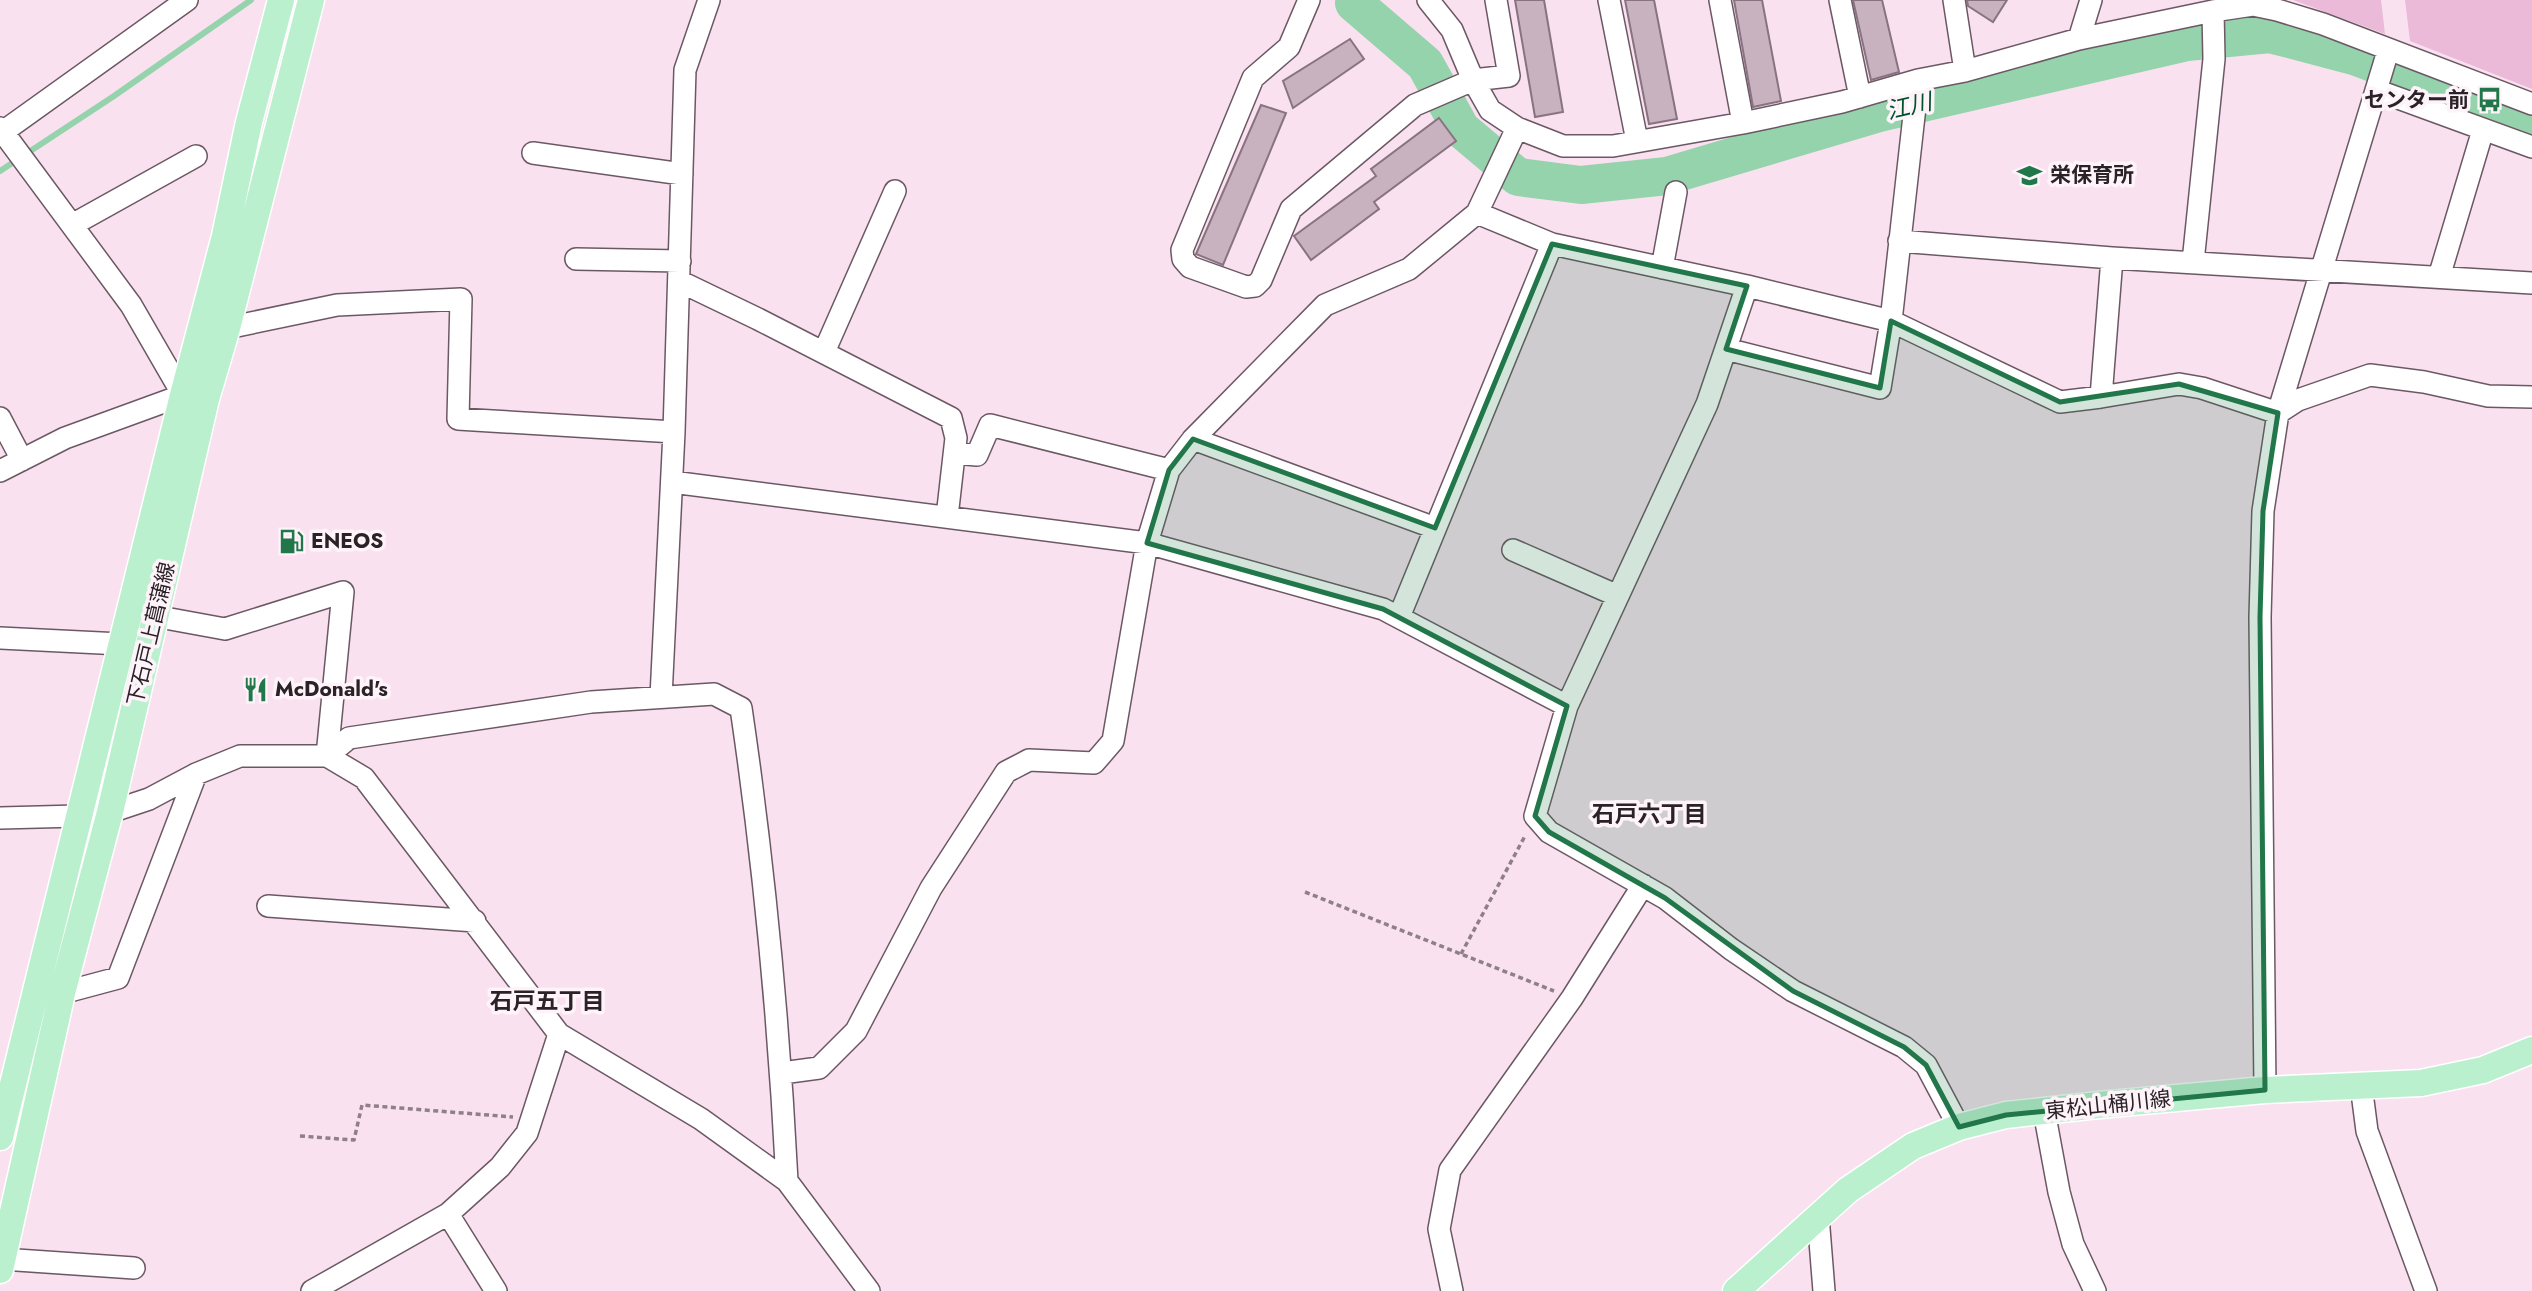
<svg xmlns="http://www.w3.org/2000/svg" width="2532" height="1291" font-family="Jost,'Noto Sans JP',sans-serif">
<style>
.green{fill:#eabad8}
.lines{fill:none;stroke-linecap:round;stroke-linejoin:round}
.stream{stroke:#94d3ab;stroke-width:6}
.river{stroke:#94d3ab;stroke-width:38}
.building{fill:#c8b2bf;stroke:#887380;stroke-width:2}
.minor-casing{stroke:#6c5864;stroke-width:24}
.major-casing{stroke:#fff;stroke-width:29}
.path{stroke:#8e7f88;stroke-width:3.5;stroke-dasharray:5 3.5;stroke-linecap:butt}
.minor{stroke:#fff;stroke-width:21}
.major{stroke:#bbf0cf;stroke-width:26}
.marked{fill:#21774a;fill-opacity:0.2;stroke:#21774a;stroke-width:5;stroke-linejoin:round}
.labels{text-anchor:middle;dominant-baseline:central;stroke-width:7;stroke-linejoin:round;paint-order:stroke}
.poi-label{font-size:21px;font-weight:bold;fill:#2a2227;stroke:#fdf3f9;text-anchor:start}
.street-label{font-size:21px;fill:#2a2227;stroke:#fdf3f9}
.water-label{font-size:23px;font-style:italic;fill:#01512d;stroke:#fdf3f9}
.neighbourhood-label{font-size:23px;font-weight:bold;fill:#2a2227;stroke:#fdf3f9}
</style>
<rect width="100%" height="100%" fill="#f9e1f0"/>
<path class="green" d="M2293 0H2381L2385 34Z
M2405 0H2532V89L2410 41Z"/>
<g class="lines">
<path class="stream" d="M1347 0 1354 3 1355 0
M0 171 114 96 251 0"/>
<path class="river" d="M1354 3 1425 64 1461 129 1518 177 1581 185 1667 176 1879 113 2187 42 2270 34 2354 56 2532 123"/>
</g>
<path class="building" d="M1515 0H1544L1563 112 1535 117Z
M1625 0H1654L1677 119 1649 124Z
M1734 0H1762L1781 101 1753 107Z
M1853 0H1882L1899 72 1871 80Z
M1967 0H2007L1993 22 1968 6Z
M1350 39 1364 59 1293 108 1283 81Z
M1261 105 1286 113 1223 265 1196 254Z
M1439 118 1456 141 1374 202 1379 209 1311 260 1294 236 1376 176 1371 169Z"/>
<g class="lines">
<defs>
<path id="minor" d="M1309 0 1289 47 1253 78 1182 250 1183 259 1190 267 1246 287 1255 286 1261 280 1291 209 1415 105 1473 80 1509 76 1496 0
M1428 0 1452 30 1473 80 1490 110 1517 128 1563 146H1613L1743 123 1842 102 1918 80 1965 71 2079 39 2213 11 2253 5 2277 10 2323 24 2532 104
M1609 0 1637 141
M1720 0 1743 123
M1840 0 1860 97
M1954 0 1965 71
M2079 39 2091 0
M2376 90 2532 147
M0 128 131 305 183 395 65 438 0 471
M0 134 187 0
M533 153 682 174
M1477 213 1552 244 1747 286 1891 321 2060 402 2101 397 2179 384 2202 388 2278 413
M72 225 196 156
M1899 241 2112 258 2532 283
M576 259 680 261
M2193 262 2214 59 2213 11
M1662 268 1676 192
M2439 277 2483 130
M679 281 758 319 951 418 956 438 947 517
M1747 286 1707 404 1567 706 1535 816 1549 832 1665 898 1731 949 1793 991 1904 1047 1926 1065 1959 1127
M227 328 337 305 461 299 458 419 674 432
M1726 349 1880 388 1891 321 1918 80
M824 352 895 191
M2101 397 2112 258
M2278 413 2298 400 2370 375 2424 382 2488 396 2532 397
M0 418 22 460
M1193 439 1435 528
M955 453 977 455 990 425 1169 470
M672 482 1147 543 1383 609 1567 706
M1513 550 1618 596
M154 616 225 629 343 592 327 756
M1399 617 1552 244
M0 638 121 644
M661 697 674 432 685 70 709 0
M327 756 349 738 591 702 714 694 741 708C764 864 779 1023 787 1181
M0 818 78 816 110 812 149 799 196 774 240 756H327L364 778 559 1034 701 1119 787 1181 869 1291
M268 906 475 921
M62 993 118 978 196 774
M782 1073 819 1068 856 1031 931 888 1006 772 1029 760 1094 763 1113 741 1147 543 1169 470 1193 439 1325 305 1409 269 1477 213 1517 128
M2361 1085 2367 1131 2426 1291
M2265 1090 2260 617 2263 511 2278 413 2388 51
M2044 1111 2059 1192 2073 1244 2095 1291
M448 1214 496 1291
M1818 1216 1824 1291
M2 1259 134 1268
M312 1291 448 1214 500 1167 527 1133 559 1034
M1452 1291 1439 1229 1450 1170 1572 998 1643 885"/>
<path id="major" d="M0 1137 183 395 225 236 249 122 281 0
M0 1270 62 993 110 812 206 399 227 328 311 0
M1736 1291 1848 1190 1913 1146 1959 1127 2006 1115 2099 1105 2265 1090 2421 1083 2483 1070 2532 1050"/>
</defs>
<use href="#minor" class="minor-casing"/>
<use href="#major" class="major-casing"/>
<path class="path" d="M1305 892 1554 991
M1461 954 1525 836
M300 1136 354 1140 362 1105 513 1117"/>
<use href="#minor" class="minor"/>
<use href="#major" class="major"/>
</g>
<path class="marked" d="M1552 244 1747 286 1726 349 1880 388 1891 321 2060 402 2179 384 2278 413 2263 511 2260 617 2265 1090 2006 1115 1959 1127 1926 1065 1904 1047 1793 991 1665 898 1549 832 1535 816 1567 706 1383 609 1147 543 1169 470 1193 439 1435 528Z"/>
<defs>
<symbol id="bus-bare" viewBox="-9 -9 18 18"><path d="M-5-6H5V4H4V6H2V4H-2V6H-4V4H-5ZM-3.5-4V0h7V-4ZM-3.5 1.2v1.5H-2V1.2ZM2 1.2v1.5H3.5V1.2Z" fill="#21774a" stroke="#fdf3f9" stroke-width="2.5" paint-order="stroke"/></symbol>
<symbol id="school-bare" viewBox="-9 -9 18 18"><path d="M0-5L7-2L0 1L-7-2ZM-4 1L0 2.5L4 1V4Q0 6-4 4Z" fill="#21774a" stroke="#fdf3f9" stroke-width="2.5" paint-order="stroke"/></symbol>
<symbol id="fuel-bare" viewBox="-9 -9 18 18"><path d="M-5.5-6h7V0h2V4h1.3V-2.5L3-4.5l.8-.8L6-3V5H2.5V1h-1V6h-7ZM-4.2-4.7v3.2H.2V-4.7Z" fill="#21774a" stroke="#fdf3f9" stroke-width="2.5" paint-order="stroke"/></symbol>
<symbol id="restaurant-bare" viewBox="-9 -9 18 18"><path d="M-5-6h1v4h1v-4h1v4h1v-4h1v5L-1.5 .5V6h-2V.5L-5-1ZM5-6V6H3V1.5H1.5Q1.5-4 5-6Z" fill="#21774a" stroke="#fdf3f9" stroke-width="2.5" paint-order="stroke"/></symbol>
</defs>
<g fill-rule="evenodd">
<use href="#bus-bare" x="2472" y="82" width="35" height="35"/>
<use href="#school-bare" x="2012" y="158" width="35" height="35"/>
<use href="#fuel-bare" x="274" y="524" width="35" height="35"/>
<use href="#restaurant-bare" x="238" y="672" width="35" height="35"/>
</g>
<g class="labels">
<g class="poi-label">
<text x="2469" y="100" text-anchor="end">センター前</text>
<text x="2050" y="175">栄保育所</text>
<text x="311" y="541">ENEOS</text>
<text x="275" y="689">McDonald's</text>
</g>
<g class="street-label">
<text transform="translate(151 634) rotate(-77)">下石戸上菖蒲線</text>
<text transform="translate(2108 1105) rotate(-6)">東松山桶川線</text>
</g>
<g class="water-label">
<text transform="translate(1909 106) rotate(-13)">江川</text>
</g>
<g class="neighbourhood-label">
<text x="1649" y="814">石戸六丁目</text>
<text x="547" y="1001">石戸五丁目</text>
</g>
</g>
</svg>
